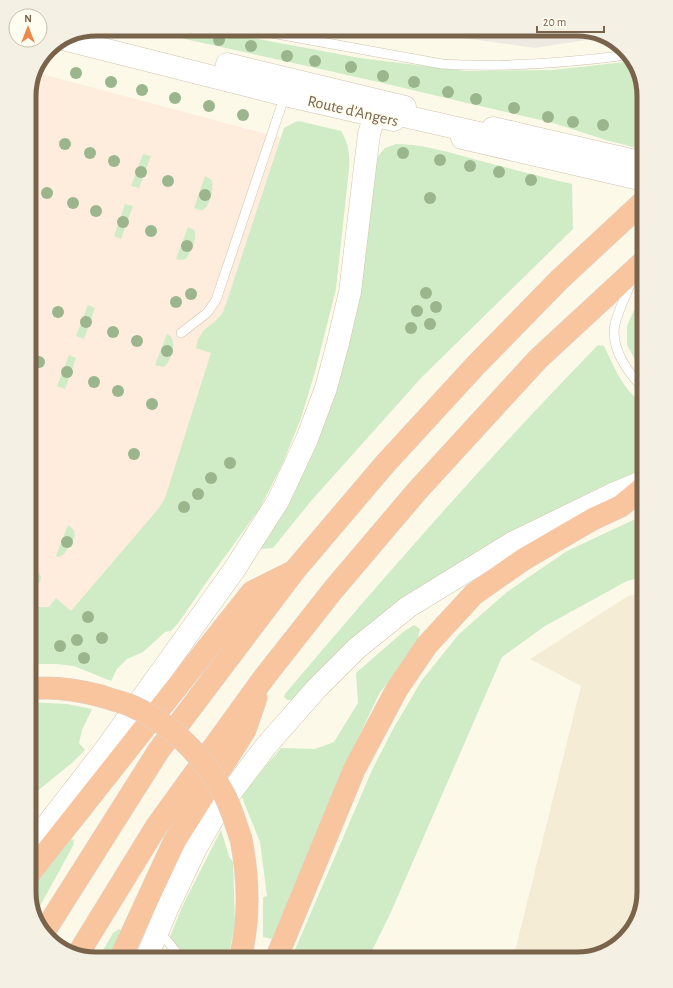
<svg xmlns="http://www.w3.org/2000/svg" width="673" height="988" font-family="'Alegreya Sans',sans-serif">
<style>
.residential{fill:#f5ecd6}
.commercial{fill:#feecdc}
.industrial{fill:#eeeae2}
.green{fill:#cfecc6}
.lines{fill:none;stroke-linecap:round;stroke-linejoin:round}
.service-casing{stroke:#d0c2ad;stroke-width:10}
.tertiary-casing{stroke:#d0c2ad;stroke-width:23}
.secondary-casing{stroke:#d3c4ab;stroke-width:23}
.motorway-casing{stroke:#dcd6d0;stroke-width:23}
.service{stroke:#fff;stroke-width:9}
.tertiary{stroke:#fff;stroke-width:22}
.secondary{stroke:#fff;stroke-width:22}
.motorway{stroke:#f9c59e;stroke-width:22}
.motorway-bridge-casing{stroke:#dcd6d0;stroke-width:23;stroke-linecap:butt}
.motorway-bridge{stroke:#f9c59e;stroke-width:22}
.tree{fill:#9bb68d}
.labels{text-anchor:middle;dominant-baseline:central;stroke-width:3.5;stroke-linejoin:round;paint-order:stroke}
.street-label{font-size:16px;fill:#79634b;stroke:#fffcf0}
.rim{fill:none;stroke:#79634b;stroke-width:5}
</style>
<rect width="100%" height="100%" fill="#fdf9e9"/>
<path class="residential" d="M644 593V892L635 926 610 950 577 959H513L581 686 530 659 628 596Z"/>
<path class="commercial" d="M38 73 315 147 262 388 73 615 29 624V92Z"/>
<path class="industrial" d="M581 29 606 37 535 48 415 31Z"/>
<path class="green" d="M158 33H225L360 58 465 71 552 70 634 61 644 96V150L606 140 553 123 374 81Z
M299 121 341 131C349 144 350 155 349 169L336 289 315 372 301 418 283 463 260 508 208 580 179 622 171 631 165 632 143 652 127 659 117 669 111 681 74 666 55 664H29V607H49L56 598 71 611 159 508 165 498 211 353 196 348 198 339 204 330 213 323 222 314 226 304 284 128 295 122Z
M396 144C424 144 451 153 477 160 509 168 540 177 572 184L573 229 422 377 311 501 273 548 259 549 283 508 378 156 385 148Z
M143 154 151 156 139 188 131 186Z
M205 176 212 180C214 186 210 207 203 210 200 211 197 209 194 208Z
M125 204 133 206 121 239 114 236Z
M188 227 194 230C198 238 191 251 186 259L181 260 176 259Z
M644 300V372L639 367 627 345V326L634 310Z
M88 305 95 308 84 339 76 336Z
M167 334C179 339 171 361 164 367L155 365Z
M598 345 604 346C614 367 624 392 644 404V475L558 510 294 700H287L284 697 285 694C386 574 489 457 598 345Z
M69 355 76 358 65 389 57 386Z
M644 515V577L627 581 545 626 502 657 391 912 368 959H291L372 770 393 729 422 680 459 634 507 592 567 551Z
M68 525 74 530 75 537 64 554 59 557 56 556Z
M29 568C32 569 36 570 38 572 46 580 36 587 29 588Z
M414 625 420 629 417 642 379 694 344 768 272 939 263 937V897L267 896 260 842 241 795 281 748 315 749 334 742 358 703 356 673 403 632Z
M29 702 67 704 92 709 82 730 79 743 85 750 73 762 29 798Z
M221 830 229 856 233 862 235 923 228 959H182L180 950 170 937 182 907Z
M72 839 74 840 73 846 35 915 29 892V887L68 842Z
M119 929 121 931 111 959H98L113 933Z"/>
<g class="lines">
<defs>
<path id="service" d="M266 32 442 64C504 68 566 63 628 55
M632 280C627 293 618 311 615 324 610 348 628 373 644 389
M181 333 207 313 216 300 285 95
M157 933C168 939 174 948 179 959"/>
<path id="tertiary" d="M63 39 285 95 394 120
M227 64 405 107
M493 128 644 163
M462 138 644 180"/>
<path id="secondary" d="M29 848 105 750 234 570 278 501 307 439 326 388 338 343 350 292 369 134 375 115 382 111 483 134 512 132
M146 959 168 907 196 848 217 811 266 746 317 688 356 649 408 607 512 543 613 494 644 481"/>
<path id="motorway" d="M29 689C53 686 78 690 101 696
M29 874 252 592 290 573
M44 932 159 750 295 570 385 464 476 365 559 280 644 201
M78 954 156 827 263 679 333 590 417 491 538 359 644 261
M120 959 174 842 245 730 256 698
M240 959C250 919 249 880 241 839
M276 959 354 770 397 689 427 645 474 594 524 559 593 519 621 506 644 487"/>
</defs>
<use href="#service" class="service-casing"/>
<use href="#tertiary" class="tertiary-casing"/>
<use href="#secondary" class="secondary-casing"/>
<use href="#motorway" class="motorway-casing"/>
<use href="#service" class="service"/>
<use href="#tertiary" class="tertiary"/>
<use href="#secondary" class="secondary"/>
<use href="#motorway" class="motorway"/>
<defs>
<path id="motorway-bridge" d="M101 696C109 699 118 701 127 704 169 721 205 757 225 796 232 810 236 825 241 839"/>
</defs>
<use href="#motorway-bridge" class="motorway-bridge-casing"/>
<use href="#motorway-bridge" class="motorway-bridge"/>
</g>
<g class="tree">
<circle cx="219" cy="40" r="6"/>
<circle cx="251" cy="46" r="6"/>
<circle cx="287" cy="56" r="6"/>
<circle cx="315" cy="61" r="6"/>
<circle cx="351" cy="67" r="6"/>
<circle cx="76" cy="73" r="6"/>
<circle cx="383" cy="76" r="6"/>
<circle cx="111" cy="82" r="6"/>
<circle cx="414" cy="82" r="6"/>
<circle cx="142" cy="90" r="6"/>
<circle cx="448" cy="92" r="6"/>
<circle cx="175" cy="98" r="6"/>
<circle cx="476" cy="99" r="6"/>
<circle cx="209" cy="106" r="6"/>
<circle cx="514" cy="108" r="6"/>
<circle cx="243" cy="115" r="6"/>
<circle cx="548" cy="117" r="6"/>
<circle cx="573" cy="122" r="6"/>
<circle cx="603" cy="125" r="6"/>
<circle cx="65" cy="144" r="6"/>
<circle cx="90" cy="153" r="6"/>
<circle cx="403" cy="153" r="6"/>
<circle cx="440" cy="160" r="6"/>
<circle cx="114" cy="161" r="6"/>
<circle cx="470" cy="166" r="6"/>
<circle cx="141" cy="172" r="6"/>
<circle cx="499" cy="172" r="6"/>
<circle cx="531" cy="180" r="6"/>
<circle cx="168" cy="181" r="6"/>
<circle cx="47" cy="193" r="6"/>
<circle cx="205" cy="195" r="6"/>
<circle cx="430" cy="198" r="6"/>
<circle cx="73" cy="203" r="6"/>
<circle cx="96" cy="211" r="6"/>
<circle cx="123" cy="222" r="6"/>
<circle cx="151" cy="231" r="6"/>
<circle cx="187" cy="246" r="6"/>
<circle cx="426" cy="293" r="6"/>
<circle cx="191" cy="294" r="6"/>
<circle cx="176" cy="302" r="6"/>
<circle cx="436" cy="307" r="6"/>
<circle cx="417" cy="311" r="6"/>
<circle cx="58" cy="312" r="6"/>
<circle cx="86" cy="322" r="6"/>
<circle cx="430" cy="324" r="6"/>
<circle cx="411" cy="328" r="6"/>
<circle cx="113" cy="332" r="6"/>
<circle cx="137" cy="341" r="6"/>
<circle cx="167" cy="351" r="6"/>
<circle cx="39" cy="362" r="6"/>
<circle cx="67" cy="372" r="6"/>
<circle cx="94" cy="382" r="6"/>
<circle cx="118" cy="391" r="6"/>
<circle cx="152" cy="404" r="6"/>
<circle cx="134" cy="454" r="6"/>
<circle cx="230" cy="463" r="6"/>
<circle cx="211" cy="478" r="6"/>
<circle cx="198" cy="494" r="6"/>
<circle cx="184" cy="507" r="6"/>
<circle cx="67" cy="542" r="6"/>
<circle cx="88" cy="617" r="6"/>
<circle cx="102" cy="638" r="6"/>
<circle cx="77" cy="640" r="6"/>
<circle cx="60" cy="646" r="6"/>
<circle cx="84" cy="658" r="6"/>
</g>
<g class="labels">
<g class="street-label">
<text transform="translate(353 111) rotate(13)">Route d’Angers</text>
</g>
</g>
<path d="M0 0H673V988H0ZM96 36H577A60 60 0 0 1 637 96V892A60 60 0 0 1 577 952H96A60 60 0 0 1 36 892V96A60 60 0 0 1 96 36Z" fill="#f4f0e3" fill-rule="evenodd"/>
<path class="rim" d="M96 36H577A60 60 0 0 1 637 96V892A60 60 0 0 1 577 952H96A60 60 0 0 1 36 892V96A60 60 0 0 1 96 36Z"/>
<g transform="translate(28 28)"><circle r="19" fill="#fffcf0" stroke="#c9bfae"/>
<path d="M0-3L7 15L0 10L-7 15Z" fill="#ea894a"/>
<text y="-6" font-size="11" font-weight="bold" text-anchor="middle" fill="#79634b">N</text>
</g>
<path d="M537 26v6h67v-6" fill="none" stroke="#79634b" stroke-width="2"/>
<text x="543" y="26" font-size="12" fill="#79634b" stroke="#fffcf0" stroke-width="3" paint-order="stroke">20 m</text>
</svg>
